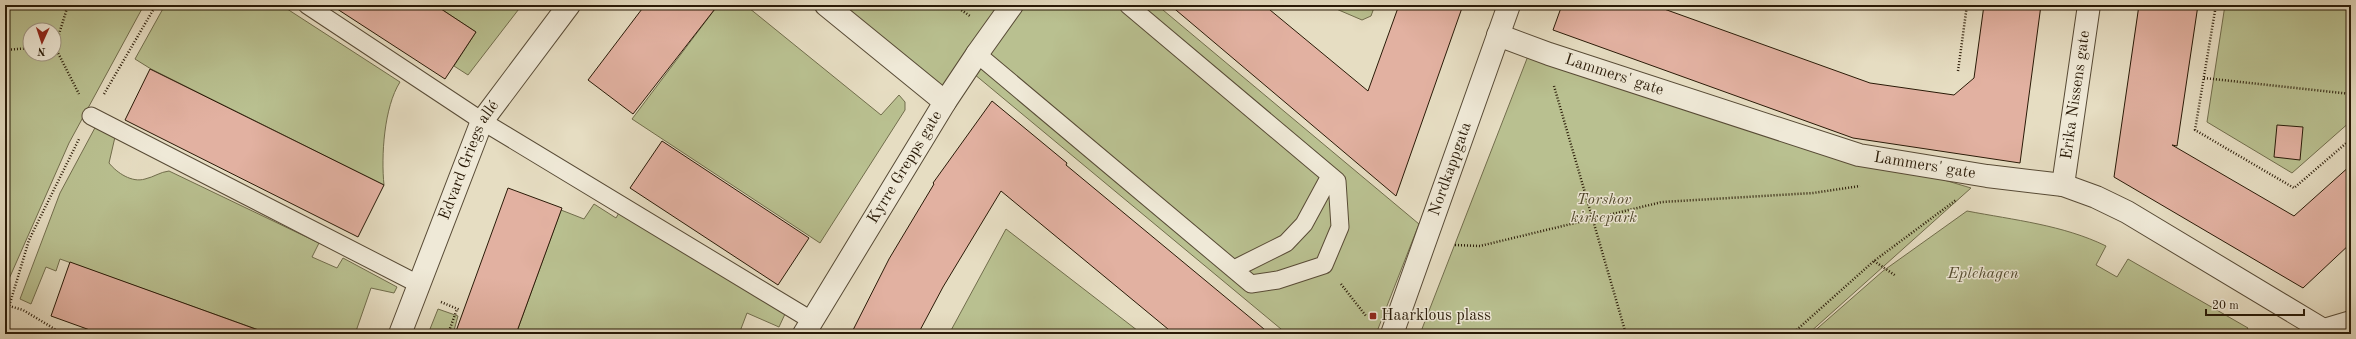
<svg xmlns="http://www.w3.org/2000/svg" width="2356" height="339" font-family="'Old Standard TT',serif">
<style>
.green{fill:#b9c090;stroke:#716d4c;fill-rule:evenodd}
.building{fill:#e2b1a1;stroke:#291a07}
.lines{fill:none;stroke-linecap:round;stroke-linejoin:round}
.service-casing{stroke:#584b36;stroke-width:19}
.pedestrian-casing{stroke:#584b36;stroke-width:24}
.minor-casing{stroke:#584b36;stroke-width:24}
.path{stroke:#291a07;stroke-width:2.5;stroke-dasharray:1 2;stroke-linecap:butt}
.service{stroke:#efe9d7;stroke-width:17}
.pedestrian{stroke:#efe9d7;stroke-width:22}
.minor{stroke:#efe9d7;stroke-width:22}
.poi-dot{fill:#8f2418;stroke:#efe9d7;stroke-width:1.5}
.labels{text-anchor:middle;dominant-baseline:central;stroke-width:3;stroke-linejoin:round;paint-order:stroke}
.street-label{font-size:16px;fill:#291a07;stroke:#efe9d7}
.park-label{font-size:16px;font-style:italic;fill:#544c30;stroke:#efe9d7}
.poi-label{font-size:16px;fill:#291a07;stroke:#efe9d7;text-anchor:start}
</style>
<rect width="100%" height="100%" fill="#e6ddc2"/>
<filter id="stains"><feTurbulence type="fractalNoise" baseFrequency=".005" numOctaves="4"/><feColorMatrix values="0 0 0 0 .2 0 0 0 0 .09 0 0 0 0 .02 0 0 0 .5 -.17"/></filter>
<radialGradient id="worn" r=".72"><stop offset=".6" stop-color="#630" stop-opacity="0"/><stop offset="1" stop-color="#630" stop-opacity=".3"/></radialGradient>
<path class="green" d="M5 5H144L69 143 5 288ZM30 30H54V54H30Z
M165 5 241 7 281 5 400 82C384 107 381 156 384 185L151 69 135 59Z
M435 5H522L468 75 454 66 476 32Z
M718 5H750L749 8 881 115 899 95 905 102V110L820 243 632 119Z
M822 5H1157L1419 224 1376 334H1287L968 69 945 102Z
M1327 5H1375L1371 16 1362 20Z
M2225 5H2351V121L2292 173 2207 122Z
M1528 56 1971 188 1808 334H1420Z
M97 124 115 137 109 163C117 173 132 183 145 179 154 177 160 172 169 171L319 243 312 257 337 268 343 258 397 287 394 293 371 288 355 334H270L60 259 56 271 46 267 31 304 20 299 60 193Z
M594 204 616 218 620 211 785 314 779 327 747 313 739 334H516L561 210 584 219Z
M1967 211C2014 220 2063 225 2106 246L2096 265 2117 277 2128 259 2248 328 2244 334H1811L1883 271Z
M1006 229 1142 334H949Z
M438 309 458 316 453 334H428Z"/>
<path class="building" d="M331 5H435L476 32 445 79Z
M645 5H718L633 114 588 80Z
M1170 5H1264L1368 91 1399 5H1463L1396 196Z
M1562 5H1653L1870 83 1954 95 1974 78 1984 5H2041L2020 163 1853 138 1553 30Z
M2139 5H2198L2177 146 2172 145 2294 216 2351 165V243L2303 288 2114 177Z
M150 69 384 185 358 237 125 120Z
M992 101 1067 163 1066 165 1270 334H1174L1001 191 943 287 918 334H851L889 259 934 184 933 183Z
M2277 125 2303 127 2300 160 2274 157Z
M662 141 809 238 778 285 630 188Z
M508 188 562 208 516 334H455Z
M70 262 261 331 260 334H101L51 316Z"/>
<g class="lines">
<defs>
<path id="service" d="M307 5 482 121 811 320
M977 54 1251 284 1278 280 1324 265 1340 227 1337 181 1128 5
M91 116 420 285
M1234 269 1286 243 1304 224 1330 176"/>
<path id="pedestrian" d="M977 54 1012 5"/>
<g id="minor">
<path d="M826 5 945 102"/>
<path id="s1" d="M1498 35 1549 54 1859 155 1987 176 2063 185 2096 197 2127 212 2330 334"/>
<path id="s2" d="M2063 185 2089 5"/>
<path d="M2324 330 2351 322"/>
<path id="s3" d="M400 334 482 121 569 5"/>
<path id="s4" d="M804 334 945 102 977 54"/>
<path id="s5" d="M1392 334 1509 5"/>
</g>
</defs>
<use href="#service" class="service-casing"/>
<use href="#pedestrian" class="pedestrian-casing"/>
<use href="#minor" class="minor-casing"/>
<path class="path" d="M68 5 55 47 79 94
M954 5 970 16
M1789 5 1851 7 1861 5
M2216 5 2195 130 2294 188 2351 139
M5 50 30 48
M1958 71 1967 5
M2204 78 2351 94
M1554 86 1626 334
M104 94 156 5
M1455 245 1480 246 1662 202 1813 193 1860 186
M1874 261 1896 276
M1341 284 1366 316
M441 302 460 310
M9 306 23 310 63 334
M5 320 29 240 79 139
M448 334 457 309
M1792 334 1874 261 1956 200"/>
<use href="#service" class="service"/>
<use href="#pedestrian" class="pedestrian"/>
<use href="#minor" class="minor"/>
</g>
<rect class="poi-dot" x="1369" y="312" width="8" height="8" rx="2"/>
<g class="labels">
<g class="street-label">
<text stroke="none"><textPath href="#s1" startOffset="123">Lammers' gate</textPath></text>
<text stroke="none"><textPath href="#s2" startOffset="91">Erika Nissens gate</textPath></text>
<text stroke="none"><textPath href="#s3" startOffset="187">Edvard Griegs allé</textPath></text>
<text stroke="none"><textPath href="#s1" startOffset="447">Lammers' gate</textPath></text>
<text stroke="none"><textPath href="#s4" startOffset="195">Kyrre Grepps gate</textPath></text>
<text stroke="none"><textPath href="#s5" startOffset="175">Nordkappgata</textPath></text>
</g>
<g class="park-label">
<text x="1604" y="200">Torshov<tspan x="1604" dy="18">kirkepark</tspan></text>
<text x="1983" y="274">Eplehagen</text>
</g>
<g class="poi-label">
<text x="1381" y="316">Haarklous plass</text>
</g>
</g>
<rect width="2356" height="339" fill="none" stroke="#e6ddc2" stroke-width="20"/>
<rect x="6" y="6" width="2344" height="327" fill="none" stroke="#291a07" stroke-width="2"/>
<rect x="10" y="10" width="2336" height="319" fill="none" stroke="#291a07"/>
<g transform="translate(42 42) rotate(183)"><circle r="19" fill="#efe9d7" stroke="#a09684"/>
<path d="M0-3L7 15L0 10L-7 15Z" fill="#8f2418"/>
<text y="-6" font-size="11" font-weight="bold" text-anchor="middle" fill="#291a07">N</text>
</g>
<path d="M2206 309v6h98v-6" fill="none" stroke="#291a07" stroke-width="2"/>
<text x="2212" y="309" font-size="12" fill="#291a07" stroke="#efe9d7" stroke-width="3" paint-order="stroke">20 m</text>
<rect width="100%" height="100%" filter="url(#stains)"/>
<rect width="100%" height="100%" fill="url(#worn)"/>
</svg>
